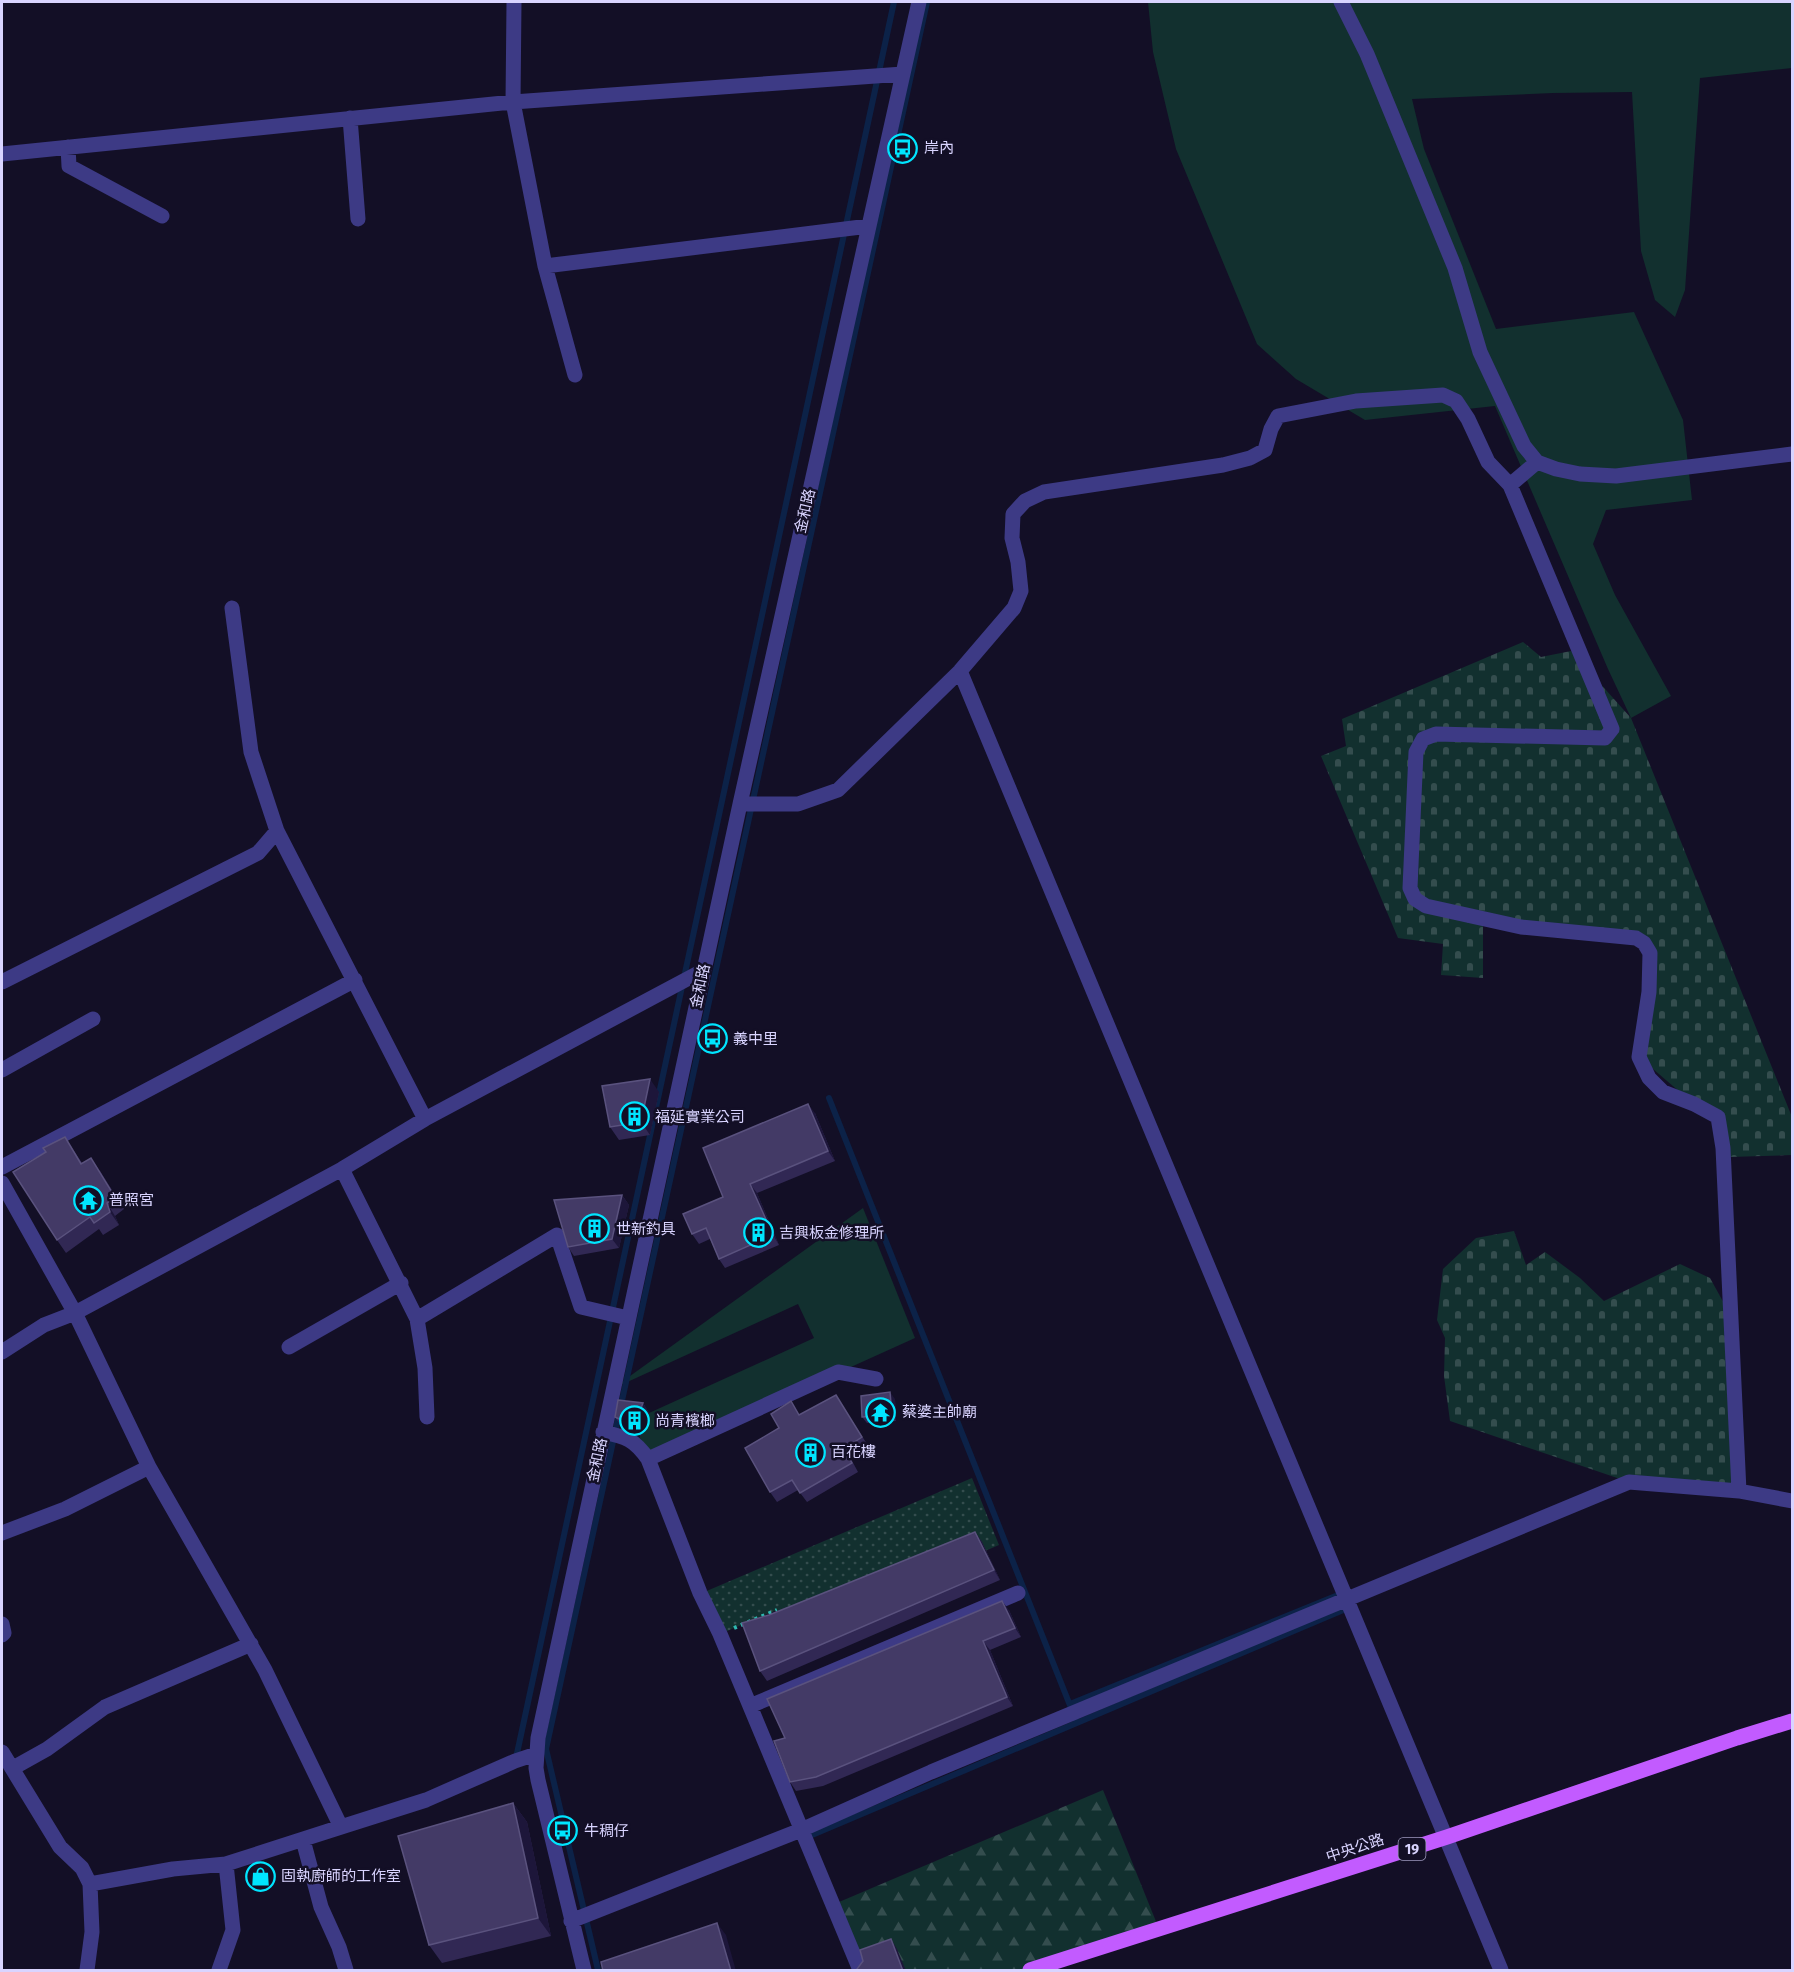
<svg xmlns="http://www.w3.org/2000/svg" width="1794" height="1972" font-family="'Fira Sans','Noto Sans TC',sans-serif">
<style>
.grass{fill:#12302f}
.forest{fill:url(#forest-firs)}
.cemetery{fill:url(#cemetery-stones)}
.park{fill:url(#park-dots)}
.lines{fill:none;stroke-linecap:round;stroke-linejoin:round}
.stream{stroke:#0c2248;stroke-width:6}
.path{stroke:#2fb8b0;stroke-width:4;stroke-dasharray:3 4.5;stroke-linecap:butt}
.minor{stroke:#3d3a85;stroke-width:15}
.major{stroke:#c25bff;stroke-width:15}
.wall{fill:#312854}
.shaded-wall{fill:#1d163a}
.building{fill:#433a66;stroke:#5a527e;stroke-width:1.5}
.labels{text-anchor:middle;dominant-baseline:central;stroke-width:5;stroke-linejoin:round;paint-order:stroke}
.shield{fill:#130f26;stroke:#9e99be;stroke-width:1.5}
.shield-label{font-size:14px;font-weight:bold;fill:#d9d4ff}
.poi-label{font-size:15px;fill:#d9d4ff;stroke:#130f26;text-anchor:start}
.street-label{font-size:15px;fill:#d9d4ff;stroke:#130f26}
</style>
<defs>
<pattern id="forest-firs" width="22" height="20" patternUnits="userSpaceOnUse" patternTransform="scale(1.5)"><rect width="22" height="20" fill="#12302f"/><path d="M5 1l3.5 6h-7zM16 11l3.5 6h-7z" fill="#344d4e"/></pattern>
<pattern id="cemetery-stones" width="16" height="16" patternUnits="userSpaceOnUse" patternTransform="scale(1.5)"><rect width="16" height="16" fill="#12302f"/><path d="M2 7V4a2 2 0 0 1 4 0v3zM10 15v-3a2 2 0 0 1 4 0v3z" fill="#344d4e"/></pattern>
<pattern id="park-dots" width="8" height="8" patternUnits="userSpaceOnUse" patternTransform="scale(1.5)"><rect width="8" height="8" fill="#12302f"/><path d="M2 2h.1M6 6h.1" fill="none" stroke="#344d4e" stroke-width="1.8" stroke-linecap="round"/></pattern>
</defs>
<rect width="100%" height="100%" fill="#130f26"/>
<path class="grass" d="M1148 2H1792V68L1700 78 1685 290 1675 317 1655 300 1641 251 1632 92 1553 93 1412 99 1424 149 1496 329 1634 312 1683 420 1692 500 1606 510 1593 544 1615 595 1671 696 1631 718 1608 669 1495 406 1365 420 1296 379 1257 344 1176 149 1153 52Z
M863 1208 915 1338 648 1459 637 1444 649 1413 814 1338 798 1304 612 1389Z"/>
<path class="forest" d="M1103 1790 1159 1929 1030 1970H860L832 1905Z"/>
<path class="cemetery" d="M1523 642 1541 657 1571 651 1631 718 1792 1117V1155L1729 1157 1717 1117 1694 1104 1639 1057 1644 943 1483 924V978L1441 975 1443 944 1398 938 1321 756 1346 746 1342 719Z
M1514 1231 1526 1265 1545 1252 1580 1278 1604 1301 1680 1264 1710 1278 1731 1316 1739 1491 1629 1482 1450 1421 1444 1376 1445 1338 1437 1320 1443 1269 1476 1238Z"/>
<path class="park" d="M972 1478 999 1545 789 1635 777 1610 720 1634 702 1593Z"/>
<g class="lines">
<path class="stream" d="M829 1098 1077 1723
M1070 1704 1343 1593
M516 1758 894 2
M805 1838 1348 1608
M598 1970 546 1749 927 2"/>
<path class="path" d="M734 1628 777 1610"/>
<path class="minor" d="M514 2 513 102 545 266 575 375
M1341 2 1367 54 1455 268 1480 352 1524 446 1537 462 1556 469 1580 474 1616 476 1792 454
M350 118 358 219
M68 147 69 166 162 216
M2 154 513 102 903 74
M545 266 869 226
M1510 485 1537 462
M232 608 251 752 277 831 425 1119
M960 671 1501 1970
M740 804H798L838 790 960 671 1014 608 1021 591 1018 562 1012 538 1013 514 1025 501 1044 492 1223 465 1250 458 1265 450 1271 429 1278 416 1356 401 1443 395 1456 401 1468 419 1488 462 1510 485 1612 729 1605 738 1436 734 1423 739 1416 752 1410 888 1415 899 1426 906 1521 927 1636 938 1644 943 1650 953 1649 992 1639 1057 1649 1078 1663 1092 1694 1104 1718 1117 1723 1148 1739 1491
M2 982 258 853 277 831
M2 1070 93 1019
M2 1167 355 980
M342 1169 417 1319 557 1235 581 1307 628 1318
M2 1183 75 1313 149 1467 265 1670 341 1827 426 1800 515 1761 536 1754
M417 1319 425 1368 427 1417
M289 1347 401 1283
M2 1352 44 1325 75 1313 342 1169 425 1119 704 970
M603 1432C626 1437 634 1439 648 1459L700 1593 720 1634 860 1970
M648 1459 838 1372 876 1379
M2 1533 65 1509 149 1467
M2 1624 4 1633 2 1635
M750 1706 1018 1593
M2 1752 60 1847 82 1868 90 1884
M13 1768 47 1749 105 1707 251 1644
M303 1840 321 1907 339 1947 346 1970
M571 1921 801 1830 931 1772 1629 1482 1739 1491 1792 1501
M87 1970 92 1932 90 1884 173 1869 226 1864 341 1827
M219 1970 233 1930 226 1864
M584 1970 538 1780 536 1768 538 1738 740 804 919 2"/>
<path class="major" d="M1030 1970 1447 1837 1737 1738 1792 1721"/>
</g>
<path class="wall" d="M659 1092 650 1135 619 1140 610 1127Z
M815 1113 835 1161 757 1193 779 1245 725 1268 719 1259 710 1239 699 1244 692 1234 723 1197Z
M65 1137 82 1163 100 1171 124 1209 115 1216 119 1225 103 1235 99 1229 66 1253 57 1240Z
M622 1195 629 1205 619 1248 574 1256 568 1247Z
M895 1399 896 1421 867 1423 862 1417Z
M643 1403 649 1413 641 1436 621 1426 615 1417Z
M842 1405 869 1447 851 1459 858 1472 807 1502 798 1490 777 1502 770 1492 800 1414Z
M975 1532 982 1542 1000 1580 767 1681 760 1671 769 1615Z
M1009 1610 1021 1637 990 1650 1013 1706 823 1786 796 1791 790 1782 785 1738Z
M513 1803 527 1822 551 1936 442 1963 429 1945Z"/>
<path class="shaded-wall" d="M650 1079 659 1092 650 1135 641 1122Z
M808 1104 815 1113 835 1161 828 1151Z
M91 1158 100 1171 124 1209 115 1197Z
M750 1184 757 1193 779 1245 773 1235Z
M622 1195 629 1205 619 1248 612 1239Z
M107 1203 115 1216 119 1225 110 1212Z
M890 1392 895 1399 896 1421 892 1415Z
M643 1403 649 1413 641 1436 634 1426Z
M975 1532 982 1542 1000 1580 994 1570Z
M1002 1601 1009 1610 1021 1637 1015 1628Z
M983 1641 990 1650 1013 1706 1007 1697Z
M513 1803 527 1822 551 1936 538 1918Z
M717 1923 726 1935 736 1971H731Z
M891 1939 897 1949 906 1971H903Z"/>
<path class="building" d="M650 1079 641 1122 610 1127 602 1086Z
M808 1104 828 1151 750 1184 773 1235 719 1259 706 1228 692 1234 683 1214 723 1197 703 1148Z
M65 1137 81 1164 91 1158 115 1197 107 1203 110 1212 94 1223 90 1217 57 1240 13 1172 46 1152 43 1148Z
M622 1195 612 1239 568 1247 554 1200Z
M890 1392 892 1415 862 1417 861 1396Z
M836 1395 862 1437 844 1449 852 1463 800 1493 792 1480 770 1492 745 1448 779 1428 771 1414 791 1401 799 1415Z
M618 1400 643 1403 634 1426 615 1417Z
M975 1532 994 1570 760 1671 742 1623 769 1615Z
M1002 1601 1015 1628 983 1641 1007 1697 816 1777 790 1782 774 1741 785 1738 767 1699Z
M513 1803 538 1918 429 1945 398 1836Z
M717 1923 731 1971H603L601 1962Z
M891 1939 903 1971H858L857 1969 863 1961 860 1950Z"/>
<defs>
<symbol id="bus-ring" viewBox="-11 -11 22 22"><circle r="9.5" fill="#130f26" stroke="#00e5ff" stroke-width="1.5"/><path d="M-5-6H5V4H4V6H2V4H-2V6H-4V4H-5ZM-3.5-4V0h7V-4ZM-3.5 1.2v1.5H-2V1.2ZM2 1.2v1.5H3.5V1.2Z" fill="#00e5ff"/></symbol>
<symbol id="building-ring" viewBox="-11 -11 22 22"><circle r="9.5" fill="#130f26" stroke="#00e5ff" stroke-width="1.5"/><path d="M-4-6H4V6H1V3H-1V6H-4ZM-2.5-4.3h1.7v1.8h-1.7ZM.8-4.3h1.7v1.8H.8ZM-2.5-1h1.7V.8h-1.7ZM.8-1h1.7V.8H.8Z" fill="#00e5ff"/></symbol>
<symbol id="temple-ring" viewBox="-11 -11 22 22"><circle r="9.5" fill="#130f26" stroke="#00e5ff" stroke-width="1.5"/><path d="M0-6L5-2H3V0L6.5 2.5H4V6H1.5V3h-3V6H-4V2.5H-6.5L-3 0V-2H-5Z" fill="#00e5ff"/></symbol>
<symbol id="shop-ring" viewBox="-11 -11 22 22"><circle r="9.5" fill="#130f26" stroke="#00e5ff" stroke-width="1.5"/><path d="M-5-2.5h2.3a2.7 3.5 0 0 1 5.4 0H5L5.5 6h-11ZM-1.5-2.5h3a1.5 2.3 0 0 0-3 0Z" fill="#00e5ff"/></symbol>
</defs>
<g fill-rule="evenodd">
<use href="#bus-ring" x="886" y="132" width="33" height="33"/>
<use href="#bus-ring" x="696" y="1022" width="33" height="33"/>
<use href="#building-ring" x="618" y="1100" width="33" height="33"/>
<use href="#temple-ring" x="72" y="1184" width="33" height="33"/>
<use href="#building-ring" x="578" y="1212" width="33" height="33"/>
<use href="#building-ring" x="742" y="1216" width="33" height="33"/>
<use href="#temple-ring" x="864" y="1396" width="33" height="33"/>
<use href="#building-ring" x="618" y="1404" width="33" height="33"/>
<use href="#building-ring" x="794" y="1436" width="33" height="33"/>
<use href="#bus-ring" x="546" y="1814" width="33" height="33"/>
<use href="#shop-ring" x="244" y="1860" width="33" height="33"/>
</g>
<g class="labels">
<rect class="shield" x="1398.5" y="1838" width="27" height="22" rx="4.5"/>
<g class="shield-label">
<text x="1412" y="1849">19</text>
</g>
<g class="poi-label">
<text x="924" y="148">岸內</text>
<text x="733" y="1039">義中里</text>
<text x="655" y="1117">福延實業公司</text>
<text x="109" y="1200">普照宮</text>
<text x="616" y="1229">世新釣具</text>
<text x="779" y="1233">吉興板金修理所</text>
<text x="902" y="1412">蔡婆主帥廟</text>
<text x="655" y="1421">尚青檳榔</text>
<text x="831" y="1452">百花樓</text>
<text x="584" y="1831">牛稠仔</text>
<text x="281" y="1876">固執廚師的工作室</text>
</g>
<g class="street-label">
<text transform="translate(805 511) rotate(-77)">金和路</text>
<text transform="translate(700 986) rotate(-78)">金和路</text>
<text transform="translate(597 1460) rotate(-78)">金和路</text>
<text transform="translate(1355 1848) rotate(-18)">中央公路</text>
</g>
</g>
<rect width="1794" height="1972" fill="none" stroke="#d9d4ff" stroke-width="6"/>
</svg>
